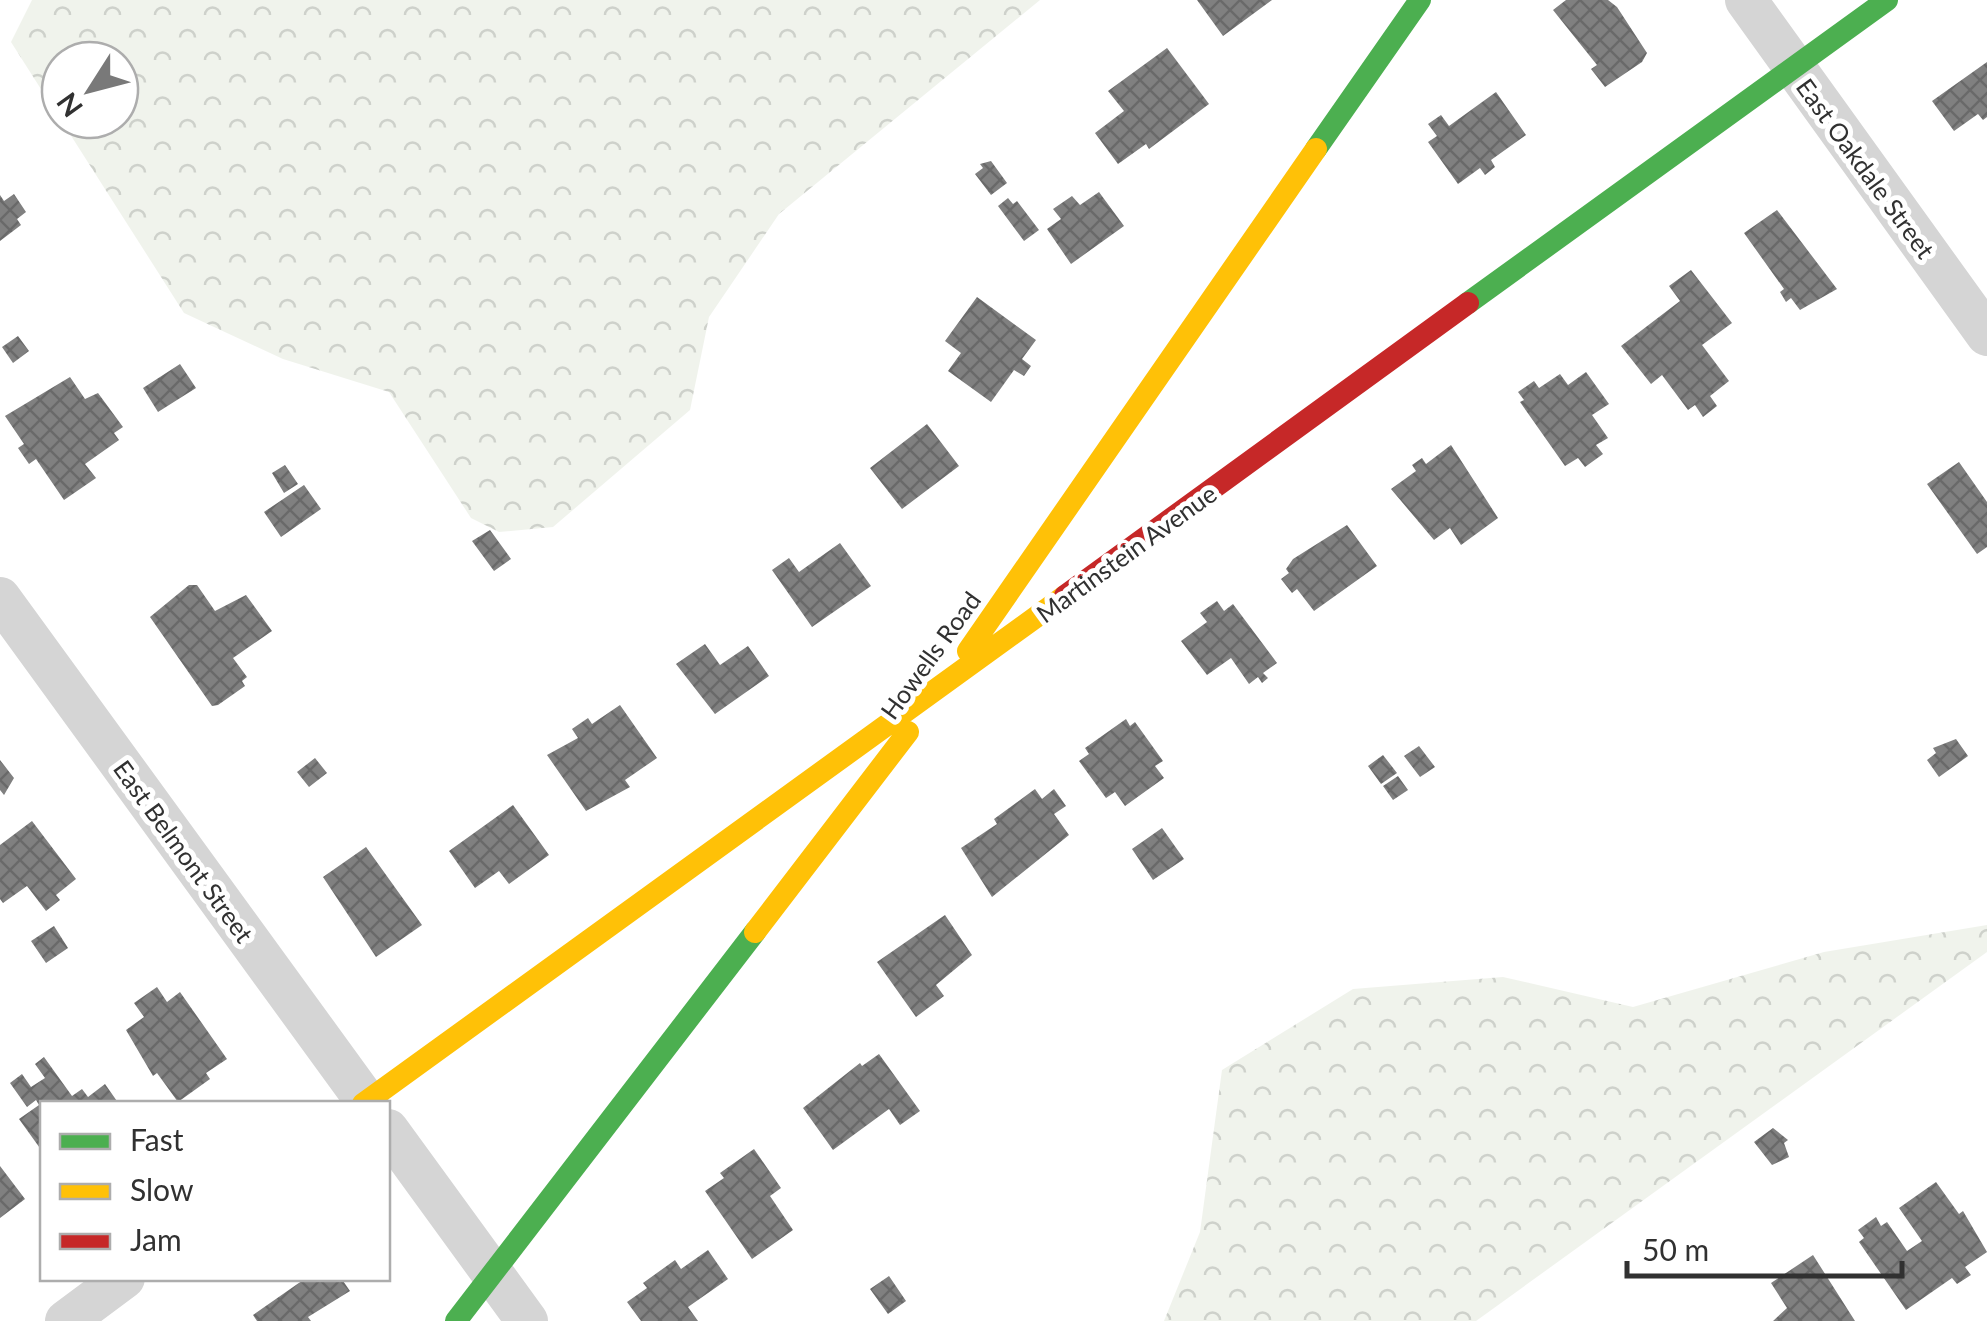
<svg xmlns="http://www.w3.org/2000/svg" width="1987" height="1321" font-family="Lato,sans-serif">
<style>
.forest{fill:url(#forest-crowns)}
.building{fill:url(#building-cross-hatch)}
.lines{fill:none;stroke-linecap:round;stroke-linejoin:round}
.street{stroke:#d5d5d5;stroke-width:42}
.fast{stroke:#4caf50;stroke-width:22}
.slow{stroke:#ffc107;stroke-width:22}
.jam{stroke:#c62828;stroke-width:22}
.labels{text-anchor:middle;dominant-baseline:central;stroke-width:10;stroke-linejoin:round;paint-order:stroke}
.street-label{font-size:25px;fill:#313131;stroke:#fff}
</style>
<defs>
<pattern id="forest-crowns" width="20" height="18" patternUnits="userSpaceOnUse" patternTransform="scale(2.5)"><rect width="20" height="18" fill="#f0f3ec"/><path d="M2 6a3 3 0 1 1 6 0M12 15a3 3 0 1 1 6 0" fill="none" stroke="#ced1cb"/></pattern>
<pattern id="building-cross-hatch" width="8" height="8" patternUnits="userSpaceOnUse" patternTransform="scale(2.5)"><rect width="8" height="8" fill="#808080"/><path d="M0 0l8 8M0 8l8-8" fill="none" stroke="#696969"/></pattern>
</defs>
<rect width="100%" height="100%" fill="#fff"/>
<path class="forest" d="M32 0H1040L779 214 709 317 690 410 553 527 499 532 471 518 389 392 283 359 184 313 61 120H120V60H60V119L11 42Z
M1987 925V952L1476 1321H1164L1200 1232 1222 1070 1353 989 1503 977 1633 1007 1824 952Z"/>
<path class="building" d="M1197 0H1272L1223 36Z
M1566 0H1608L1617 7 1647 53 1642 62 1605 87 1591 69 1597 65 1553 10Z
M1167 48 1209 104 1149 149 1146 144 1118 164 1095 133 1124 111 1108 91Z
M1987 62V117L1983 120 1978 114 1954 131 1932 101Z
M1496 92 1526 135 1491 160 1495 167 1485 175 1480 168 1458 184 1428 142 1437 136 1428 124 1441 115 1449 126Z
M991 161 1007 183 991 195 975 174 983 168 980 164Z
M1099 192 1124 226 1071 264 1047 229 1061 219 1053 209 1072 196 1080 205Z
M14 194 26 212 17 219 21 225 0 241V195L4 201Z
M1008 198 1013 204 1017 201 1039 230 1024 241 998 206Z
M1777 210 1837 289 1800 310 1791 298 1786 302 1780 292 1784 289 1744 233Z
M1691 270 1732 323 1702 345 1729 381 1710 396 1717 406 1703 417 1695 405 1688 410 1662 375 1651 384 1621 346 1680 301 1669 286Z
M977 297 1036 340 1022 359 1031 366 1024 376 1014 370 991 402 948 371 961 353 945 341Z
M18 336 29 351 13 363 2 347Z
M180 364 196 388 158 412 143 388Z
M1586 372 1609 404 1592 415 1608 438 1596 445 1603 454 1585 467 1578 458 1565 466 1520 402 1524 400 1518 392 1534 381 1539 388 1560 374 1568 385Z
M70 377 85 399 98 393 123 427 114 433 119 440 85 464 96 478 64 500 36 459 29 464 18 448 24 444 5 416Z
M927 424 959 466 902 509 870 468Z
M1451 445 1498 518 1461 545 1450 528 1434 540 1391 489 1416 471 1412 465 1422 458 1426 464Z
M1959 462 1987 502V547L1977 554 1927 484Z
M285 465 298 484 284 493 272 473Z
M304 485 321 509 281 537 264 512Z
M1347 525 1377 566 1314 611 1297 589 1292 593 1281 579 1289 573 1286 569 1293 559Z
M490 530 511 559 494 571 472 541Z
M840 543 871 586 812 627 772 570 789 558 799 572Z
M189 585H197L215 611 246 595 272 631 233 658 247 677 242 681 245 686 218 705 212 706 150 617Z
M1217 601 1224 611 1233 604 1277 663 1263 673 1268 678 1262 683 1258 677 1249 684 1231 658 1207 675 1181 641 1207 622 1200 613Z
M705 644 720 665 748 646 769 676 715 714 676 664Z
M620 705 657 758 625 780 630 787 586 811 547 755 578 738 572 729 588 718 592 724Z
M1126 719 1130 726 1135 722 1163 761 1155 766 1164 778 1125 806 1115 792 1106 798 1079 761 1089 754 1085 748Z
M1956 739 1968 756 1939 777 1927 760 1936 753 1933 748Z
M1419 746 1435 767 1420 777 1404 756Z
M1383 755 1397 773 1381 784 1368 766Z
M315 758 327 773 309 787 297 772Z
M0 760 14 778 4 795 0 790Z
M1398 776 1408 790 1393 800 1383 786Z
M1035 789 1042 799 1054 789 1066 806 1054 814 1069 835 992 897 961 848 997 824 994 819Z
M513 805 549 855 509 884 499 871 475 888 449 851Z
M32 821 76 879 56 895 60 900 46 911 27 886 3 903 0 899V845Z
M1162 828 1184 859 1153 880 1132 849Z
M366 847 422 925 376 957 323 877Z
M945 915 972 955 936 985 944 996 916 1017 877 962Z
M54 926 68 948 46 963 31 941Z
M157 987 167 1002 180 992 227 1059 206 1073 210 1079 178 1102 157 1073 153 1076 126 1030 144 1017 134 1003Z
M879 1054 920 1111 900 1125 889 1109 833 1150 803 1108 860 1063 862 1066Z
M44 1057 72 1096 82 1089 88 1097 105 1084 119 1104H42V1151L19 1119 39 1105 36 1100 27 1107 10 1083 22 1074 31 1087 45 1078 35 1064Z
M1773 1128 1788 1140 1784 1143 1789 1157 1772 1165 1754 1142Z
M754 1149 781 1188 770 1196 793 1230 752 1259 705 1191 724 1178 720 1173Z
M0 1166 25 1199 0 1218Z
M1936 1182 1959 1214 1963 1211 1987 1252 1965 1267 1971 1275 1957 1284 1952 1278 1906 1310 1859 1242 1864 1238 1858 1230 1876 1217 1881 1226 1887 1222 1907 1251 1922 1241 1899 1208Z
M708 1250 728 1279 688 1307 698 1321H641L627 1302 647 1288 643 1283 675 1260 681 1269Z
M1813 1255 1855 1321H1773L1787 1308 1771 1283Z
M889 1276 906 1301 888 1314 870 1289Z
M306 1278H341L350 1291 308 1317 311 1321H257L253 1315Z"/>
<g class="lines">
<path class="street" d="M1746 0 1987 335
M0 598 368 1104
M388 1130 527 1321
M66 1321 124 1278"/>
<path class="fast" d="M1316 149 1420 0
M1468 303 1887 0
M456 1321 755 932"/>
<path class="slow" d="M968 651 1316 149
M755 932 908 732
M363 1104 1065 596"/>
<path class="jam" d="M1065 596 1468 303"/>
</g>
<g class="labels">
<g class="street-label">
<text transform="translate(1866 168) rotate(54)">East Oakdale Street</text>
<text transform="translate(1126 553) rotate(-36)">Martinstein Avenue</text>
<text transform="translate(930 655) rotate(-54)">Howells Road</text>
<text transform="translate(184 851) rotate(54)">East Belmont Street</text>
</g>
</g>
<rect x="40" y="1101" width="350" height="180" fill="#ffffff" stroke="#adadad" stroke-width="2.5"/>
<rect x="60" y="1134" width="50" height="15" fill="#4caf50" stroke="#adadad" stroke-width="2.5"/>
<text x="130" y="1151" font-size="30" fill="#313131">Fast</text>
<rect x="60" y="1184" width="50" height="15" fill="#ffc107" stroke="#adadad" stroke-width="2.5"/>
<text x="130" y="1201" font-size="30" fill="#313131">Slow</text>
<rect x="60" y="1234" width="50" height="15" fill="#c62828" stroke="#adadad" stroke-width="2.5"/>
<text x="130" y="1251" font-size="30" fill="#313131">Jam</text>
<g transform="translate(90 90) rotate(234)"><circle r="48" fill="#ffffff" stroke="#adadad" stroke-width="2.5"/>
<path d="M0-8L18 38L0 25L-18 38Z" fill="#797979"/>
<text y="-15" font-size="28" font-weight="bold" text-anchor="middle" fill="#313131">N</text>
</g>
<path d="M1627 1261v15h275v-15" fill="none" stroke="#313131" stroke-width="5"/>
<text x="1642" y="1261" font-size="30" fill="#313131" stroke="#ffffff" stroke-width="8" paint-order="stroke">50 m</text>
</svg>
